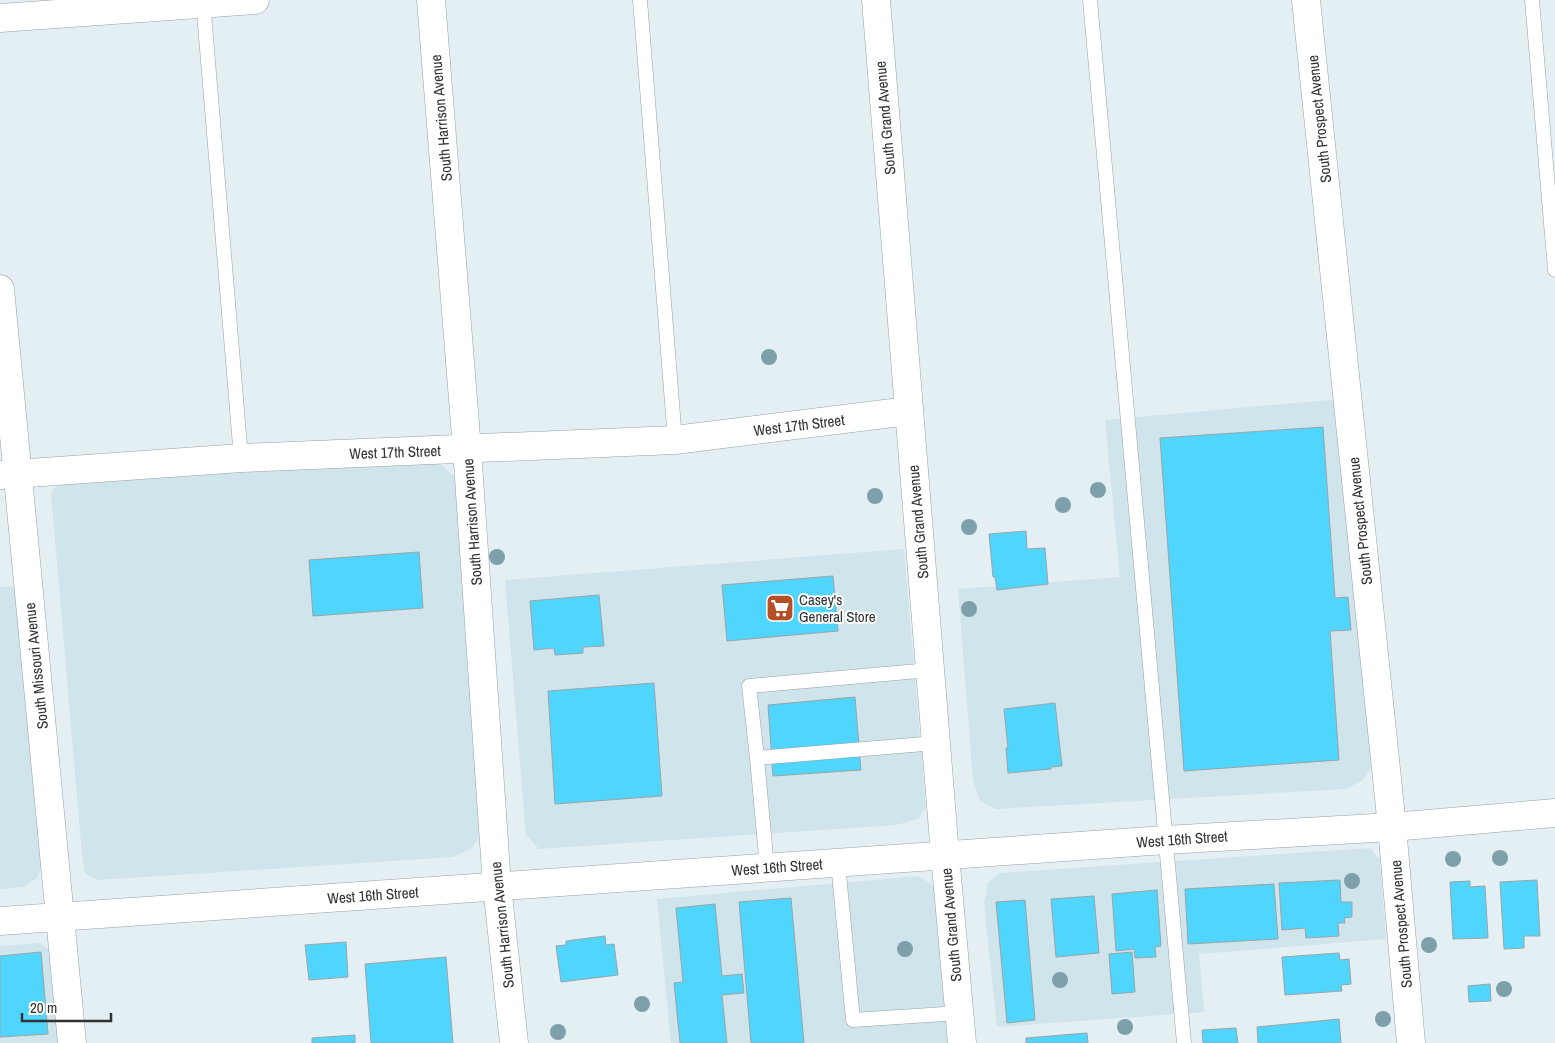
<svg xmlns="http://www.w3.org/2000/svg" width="1555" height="1043" font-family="'Archivo Narrow',sans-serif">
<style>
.built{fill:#d0e4eb}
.building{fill:#50d5fd;stroke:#9aa4a8}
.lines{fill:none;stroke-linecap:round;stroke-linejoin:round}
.lane-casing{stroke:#96a1a5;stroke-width:15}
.street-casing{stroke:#96a1a5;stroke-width:29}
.secondary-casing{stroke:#96a1a5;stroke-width:29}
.lane{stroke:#fff;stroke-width:14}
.street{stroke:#fff;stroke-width:28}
.secondary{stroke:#fff;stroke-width:28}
.tree{fill:#7da0aa}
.labels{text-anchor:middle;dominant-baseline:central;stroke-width:4;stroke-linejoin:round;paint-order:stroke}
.street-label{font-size:15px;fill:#2f3334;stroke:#fff}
.poi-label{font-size:15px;fill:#2f3334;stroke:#fff;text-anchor:start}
</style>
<rect width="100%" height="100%" fill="#e3eff3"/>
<path class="built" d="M1340 399 1372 766 1363 780 1346 789 996 809 980 801 973 780 958 589 1120 577 1105 420Z
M438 462 454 476 459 501 481 836 472 848 453 857 99 880 85 874 82 854 51 493 62 480Z
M904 549 926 807 918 819 896 825 539 849 526 835 505 580Z
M15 586 43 864 37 878 24 887 0 889V587Z
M1370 848 1380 860 1386 939 1199 954 1204 1012 997 1027 984 903 988 883 1000 873Z
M919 876 934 886 952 1043H671L657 899Z
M40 943 56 955 65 1043H0V946Z"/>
<path class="building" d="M1323 427 1335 598 1348 597 1351 630 1330 631 1339 760 1184 771 1160 438Z
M1026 531 1027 549 1045 548 1048 584 997 590 995 577H993L989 534Z
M419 552 423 608 313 616 309 560Z
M833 576 838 631 727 641 722 585Z
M599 595 604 646 583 647V653L555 655 554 648 534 650 530 601Z
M654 683 662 796 555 804 548 691Z
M855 697 861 770 773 776 768 705Z
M1055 703 1062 766 1051 767V769L1008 773 1006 748H1008L1004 709Z
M1340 880 1341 902H1352V917L1344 918 1345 923H1338L1339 936 1306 938 1305 928 1282 930 1279 883Z
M1537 880 1540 936H1524V948L1504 949 1500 882Z
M1470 881V887L1485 886 1488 938 1453 939 1450 882Z
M1274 884 1278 939 1188 944 1185 889Z
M1157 890 1161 946 1155 947 1156 957 1135 958 1134 949 1116 951 1112 894Z
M1094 896 1099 953 1056 957 1051 899Z
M791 898 804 1043H751L739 902Z
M1025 900 1035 1020 1007 1023 996 902Z
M715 904 722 976 742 974 744 993 722 995 727 1043H680L674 983 683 982 676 908Z
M605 936 606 945 614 944 618 975 561 982 556 946 566 945V941Z
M346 942 348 977 309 980 305 945Z
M41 952 48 1034 0 1037V956Z
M1132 952 1135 992 1112 994 1109 954Z
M1339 953 1340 960 1349 959 1351 984 1341 985 1342 991 1285 995 1282 957Z
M446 957 453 1043H371L365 964Z
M1490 984 1491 1001 1469 1002 1468 986Z
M1339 1019 1341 1043H1258L1257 1027Z
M1236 1028 1238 1043H1203L1202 1030Z
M1087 1033 1088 1043H1026V1038Z
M355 1035V1043H312V1038Z"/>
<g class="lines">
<defs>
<path id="lane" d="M640 0 675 440
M1090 0 1184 1043
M1532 0 1555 270
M203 1 241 458
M757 758 749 686 930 670
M838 863 853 1020 960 1013
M767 868 757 758 936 743"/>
<path id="street" d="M431 0 467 449 497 886 514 1043
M1306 0 1392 827 1411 1043
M0 18 255 0
M0 289 72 1043
M0 475 241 458 675 440 909 411"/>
<path id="secondary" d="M876 0 945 855 962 1043
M0 921 1165 840 1392 827 1555 813"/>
</defs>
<use href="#lane" class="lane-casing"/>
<use href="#street" class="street-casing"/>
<use href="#secondary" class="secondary-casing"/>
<use href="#lane" class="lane"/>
<use href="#street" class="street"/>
<use href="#secondary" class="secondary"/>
</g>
<g class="tree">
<circle cx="769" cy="357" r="8"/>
<circle cx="1098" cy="490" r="8"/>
<circle cx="875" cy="496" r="8"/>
<circle cx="1063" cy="505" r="8"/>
<circle cx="969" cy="527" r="8"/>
<circle cx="497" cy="557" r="8"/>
<circle cx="969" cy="609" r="8"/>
<circle cx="1500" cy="858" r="8"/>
<circle cx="1453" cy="859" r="8"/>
<circle cx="1352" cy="881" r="8"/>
<circle cx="1429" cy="945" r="8"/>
<circle cx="905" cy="949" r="8"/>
<circle cx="1060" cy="980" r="8"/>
<circle cx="1504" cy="989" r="8"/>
<circle cx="642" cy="1004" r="8"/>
<circle cx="1383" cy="1019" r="8"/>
<circle cx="1125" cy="1027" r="8"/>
<circle cx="558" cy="1032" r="8"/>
</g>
<defs>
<symbol id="supermarket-square" viewBox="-11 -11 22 22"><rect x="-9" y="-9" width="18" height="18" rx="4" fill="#b54f25" stroke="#fff"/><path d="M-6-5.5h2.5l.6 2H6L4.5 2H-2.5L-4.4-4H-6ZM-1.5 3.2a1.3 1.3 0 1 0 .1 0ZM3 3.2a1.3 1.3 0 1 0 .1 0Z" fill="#fff"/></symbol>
</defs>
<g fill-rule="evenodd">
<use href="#supermarket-square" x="764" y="592" width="32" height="32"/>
</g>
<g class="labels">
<g class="street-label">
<text transform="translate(441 118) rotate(-95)">South Harrison Avenue</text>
<text transform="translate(885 118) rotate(-95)">South Grand Avenue</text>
<text transform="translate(1319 119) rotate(-96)">South Prospect Avenue</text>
<text transform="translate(799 425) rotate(-7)">West 17th Street</text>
<text transform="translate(395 452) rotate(-2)">West 17th Street</text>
<text transform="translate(1360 521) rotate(-96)">South Prospect Avenue</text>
<text transform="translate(472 522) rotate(-94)">South Harrison Avenue</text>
<text transform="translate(918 522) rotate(-95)">South Grand Avenue</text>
<text transform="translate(36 666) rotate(-96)">South Missouri Avenue</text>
<text transform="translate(1182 839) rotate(-4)">West 16th Street</text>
<text transform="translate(777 867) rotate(-4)">West 16th Street</text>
<text transform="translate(373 895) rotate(-4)">West 16th Street</text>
<text transform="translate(1401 924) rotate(-95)">South Prospect Avenue</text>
<text transform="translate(502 925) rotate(-96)">South Harrison Avenue</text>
<text transform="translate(951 925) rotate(-95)">South Grand Avenue</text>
</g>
<g class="poi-label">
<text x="799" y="599">Casey's<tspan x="799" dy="17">General Store</tspan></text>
</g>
</g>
<path d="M22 1013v8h89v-8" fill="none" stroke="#2f3334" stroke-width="2.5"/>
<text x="30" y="1013" font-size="15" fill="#2f3334" stroke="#ffffff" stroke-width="4" paint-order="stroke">20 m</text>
</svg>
